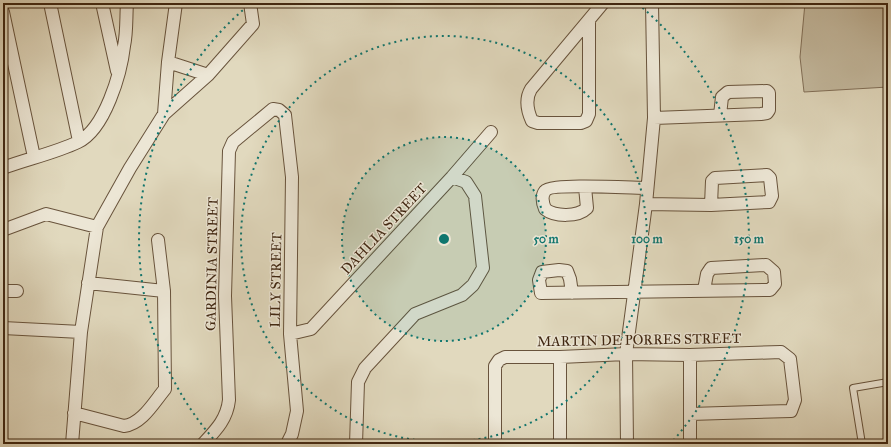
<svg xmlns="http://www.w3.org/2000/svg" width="891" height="447" font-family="'IM FELL Great Primer',serif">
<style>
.green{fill:#c5bba1;stroke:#827059}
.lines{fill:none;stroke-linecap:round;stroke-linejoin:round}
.service-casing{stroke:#68533c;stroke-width:8}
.minor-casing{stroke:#68533c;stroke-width:14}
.service{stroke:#ece6d5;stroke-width:6}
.minor{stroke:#ece6d5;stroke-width:12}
.ring{fill:none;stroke:#0f766e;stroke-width:2;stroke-dasharray:2 4}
.labels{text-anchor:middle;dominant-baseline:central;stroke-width:3;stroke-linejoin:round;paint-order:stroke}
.street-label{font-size:14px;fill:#3f2611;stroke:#ece6d5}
.centre{fill:#0f766e;stroke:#ece6d5;stroke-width:2}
.ring-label{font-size:12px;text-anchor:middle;font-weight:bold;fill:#0f766e;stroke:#ece6d5;stroke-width:3;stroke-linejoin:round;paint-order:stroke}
</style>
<rect width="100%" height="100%" fill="#e1d9be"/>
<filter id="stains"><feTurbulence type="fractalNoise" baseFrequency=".005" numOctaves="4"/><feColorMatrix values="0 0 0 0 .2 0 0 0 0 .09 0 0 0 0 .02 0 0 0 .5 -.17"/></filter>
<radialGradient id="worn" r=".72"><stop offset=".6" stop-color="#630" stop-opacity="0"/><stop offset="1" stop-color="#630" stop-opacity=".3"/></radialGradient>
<path class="green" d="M805 3H888V87L804 92 800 57Z"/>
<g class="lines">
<defs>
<path id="service" d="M862 444 853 388 888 382"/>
<path id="minor" d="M50 3 79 141
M102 3 117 71
M3 12 34 157
M589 20V114L586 121 581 123H538L532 121C527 110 525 99 531 89L603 3
M168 62 208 75
M164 114 208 75 253 24 250 3
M654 118 761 114 767 113 769 110V93L767 91 728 92 722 97 720 115
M3 168C27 159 55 153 78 142 105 129 121 73 124 46 127 32 126 17 127 3
M585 187 587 208C578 217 555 217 545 209 543 204 541 196 545 191 551 183 633 188 647 188
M646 204 711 205 769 202 772 196 770 178 767 175 715 178 712 181 711 205
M3 230 46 214 97 227
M88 283 164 291
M3 291H17
M572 293 570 279 567 271 559 270 542 272 539 280 541 293 770 290 775 284 774 272 766 265 711 268 707 274 704 290
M3 328 81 332
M290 334 311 329 452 177 491 132
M560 357V444
M74 413 124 426C142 424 154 402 165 389L164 291 158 240
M72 444 81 332 97 227 130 168 164 114 168 62 176 3
M203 444C216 430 227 419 229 400L225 296 229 151 233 142 273 109 279 110 285 115 292 177 290 334 297 411 292 434 287 444
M356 444 358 382 365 368 415 314 462 295 473 285 483 268 475 196 466 182 452 177
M495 444V366L499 360 505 357H560L626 354 690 355 781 352 790 359 795 400 791 411 690 414
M627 444 626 354 646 204 654 118 652 3
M690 444V355"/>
</defs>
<use href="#service" class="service-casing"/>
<use href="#minor" class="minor-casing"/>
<use href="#service" class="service"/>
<use href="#minor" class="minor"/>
</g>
<circle cx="444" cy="239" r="102" fill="#0f766e" fill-opacity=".12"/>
<g class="ring">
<circle cx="444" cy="239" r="102"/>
<circle cx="444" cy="239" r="203"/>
<path d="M217 443A305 305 0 0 1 250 4M638 4A305 305 0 0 1 671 443"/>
</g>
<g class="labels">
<g class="street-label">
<text transform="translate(384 229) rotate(-47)">DAHLIA STREET</text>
<text transform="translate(212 264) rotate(-89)">GARDINIA STREET</text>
<text transform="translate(276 280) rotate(-89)">LILY STREET</text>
<text transform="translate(639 340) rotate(-1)">MARTIN DE PORRES STREET</text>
</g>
</g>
<circle cx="444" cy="239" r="6" class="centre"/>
<g class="ring-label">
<text x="546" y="243">50 m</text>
<text x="647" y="243">100 m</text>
<text x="749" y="243">150 m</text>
</g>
<rect width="891" height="447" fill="none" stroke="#e1d9be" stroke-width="16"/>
<rect x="4" y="4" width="883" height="439" fill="none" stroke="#3f2611" stroke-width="2"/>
<rect x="8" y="8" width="875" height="431" fill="none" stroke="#3f2611"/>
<rect width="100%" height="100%" filter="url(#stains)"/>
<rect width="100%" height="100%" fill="url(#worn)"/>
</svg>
